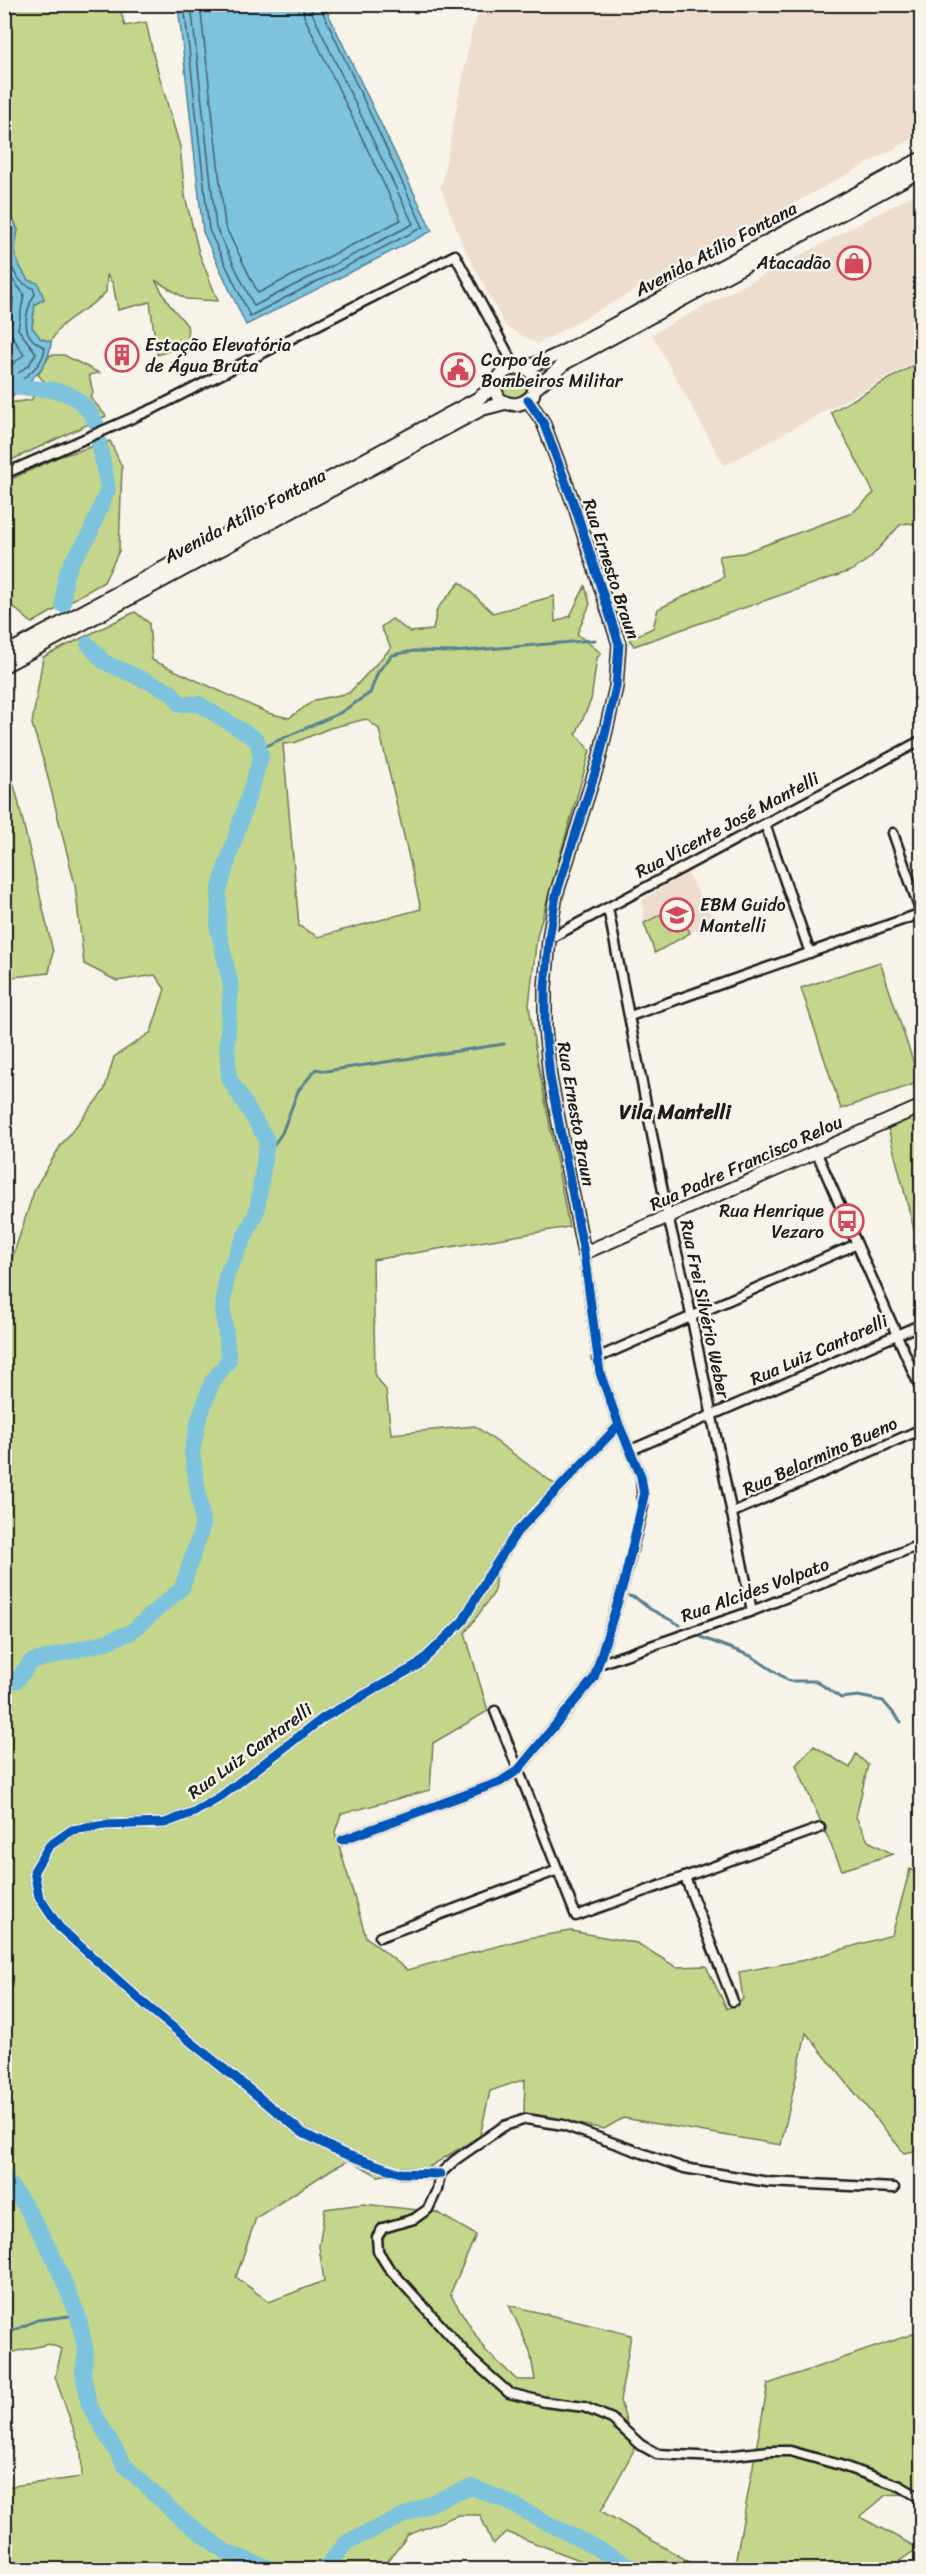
<svg xmlns="http://www.w3.org/2000/svg" width="926" height="2574" font-family="Sriracha,sans-serif">
<style>
.built{fill:#eeddcd}
.green{fill:#c3d68b;stroke:#707954;stroke-width:1.5;fill-rule:evenodd}
.water{fill:#7dc3de;stroke:#568090;stroke-width:1.5}
.lines{fill:none;stroke-linecap:round;stroke-linejoin:round}
.shore{stroke:#435f6a;stroke-width:1.5}
.stream{stroke:#568090;stroke-width:3}
.river{stroke:#7dc3de;stroke-width:16}
.street-casing{stroke:#1c1c1c;stroke-width:13}
.secondary-casing{stroke:#1c1c1c;stroke-width:16}
.street{stroke:#f7f3e8;stroke-width:8}
.secondary{stroke:#f7f3e8;stroke-width:12}
.cycleway-casing{stroke:#f7f3e8;stroke-width:13}
.cycleway{stroke:#0057b8;stroke-width:9}
.labels{text-anchor:middle;dominant-baseline:central;stroke-width:5;stroke-linejoin:round;paint-order:stroke}
.street-label{font-size:18px;fill:#1c1c1c;stroke:#f7f3e8}
.poi-label{font-size:18px;fill:#1c1c1c;stroke:#f7f3e8;text-anchor:start}
.neighbourhood-label{font-size:20px;font-weight:bold;fill:#1c1c1c;stroke:#f7f3e8}
</style>
<rect width="100%" height="100%" fill="#f7f3e8"/>
<filter id="ink" filterUnits="userSpaceOnUse"><feTurbulence type="fractalNoise" baseFrequency=".0167" numOctaves="2"/><feDisplacementMap in="SourceGraphic" scale="12" xChannelSelector="R" yChannelSelector="G"/><feConvolveMatrix kernelMatrix="1 2 1 2 8 2 1 2 1" color-interpolation-filters="sRGB"/></filter>
<g filter="url(#ink)">
<path class="built" d="M481 5H921V134L537 344 505 326 461 241 441 188 471 35Z
M921 191V359L724 466 652 334Z
M687 872 714 920 655 953 644 923 642 900Z"/>
<path class="green" d="M4 5H119L125 26 146 22 154 58 180 147 185 196 199 253 218 301 186 299 155 280 169 304 187 325 189 344 157 355 150 302 118 310 113 284 107 275 106 292C88 312 62 316 51 342L40 338 32 327 35 304 44 299C22 274 9 264 18 230L11 214 5 211Z
M50 355H64L99 373 89 375 93 393 90 397 106 416 5 463V406L9 403 31 400 38 388 46 383 38 375Z
M921 361V525L907 523 900 525 870 558 853 570 634 646 629 639 653 628 658 609 724 577 719 556 743 553 852 513 874 493 831 412Z
M523 373 529 381C528 391 522 398 512 399L501 394 502 381 510 375Z
M110 441 122 467 119 551 104 582 32 623 5 600V482L58 457Z
M460 582 493 613 554 596 555 622 570 616 585 586 590 604 577 634 601 653 597 658 591 700 576 734 590 751 537 936 529 1005 535 1047 569 1227 373 1260 375 1376 386 1390 391 1434 475 1426 556 1485 530 1513 496 1569 494 1593 465 1633 488 1711 433 1743 430 1790 341 1814 335 1832 366 1937 407 1970 528 1938 571 1931 637 1943 676 1967 706 1966 727 2009 743 1999 739 1972 805 1960 892 1935 910 1869 922 1876 921 2150 904 2153 806 2033 781 2145 623 2118 604 2129 524 2113 525 2079 490 2091 480 2136 426 2169 378 2176 350 2160 332 2169 256 2218 236 2277 269 2302 324 2281 319 2246 325 2209 363 2204 436 2212 476 2235 450 2294 485 2350 517 2380H535L530 2351 509 2305 631 2335 620 2401 635 2448 601 2511 702 2569H603L506 2532 493 2544 480 2515H458L408 2535 382 2569H5V2487L82 2477 81 2450 55 2377 62 2349 49 2344 5 2354 4 1284 35 1188 61 1145 104 1091 114 1057 151 1032 165 989 155 975 117 981 84 964 75 885 45 766 32 724 43 657 135 612 149 623 152 660 268 713 289 718 315 700 349 693 391 648 381 627 392 619 410 632 433 630 437 609ZM366 719 379 729 421 909 318 937 299 926 283 744 294 743 330 728Z
M4 752 17 796 53 952 49 973 5 978Z
M677 906 690 933 655 953 644 923Z
M880 962 920 1082 841 1109 801 988Z
M921 1114V1257L888 1128Z
M814 1746 850 1768 856 1754 868 1765 856 1817 868 1841 893 1854 842 1870 796 1765Z
M921 2331V2493L886 2495 860 2517 918 2548 888 2569 734 2570 768 2384Z"/>
<path class="water" d="M178 5H324L432 231 246 325 203 232Z
M5 211 11 214 18 230C12 254 15 260 28 280L38 283 44 299 35 304 32 327 40 338 51 342C50 370 25 384 5 402Z"/>
<g class="lines">
<path class="shore" d="M184 4 209 230 250 316 423 227 319 4
M191 4 216 228 254 306 413 224 312 13 311 4
M200 4 225 226 258 293 401 220 304 16 302 4
M4 218 12 230C7 251 8 280 33 288L35 294C27 307 19 332 37 343 39 345 43 346 45 348 43 369 18 381 4 394
M4 269 24 294 18 329 36 353 29 365 4 384
M4 285 13 298 10 333 24 355 4 371"/>
<path class="stream" d="M261 748 340 713 370 693 378 672 392 655 414 651 453 652 595 640
M265 1157 282 1133 298 1091 316 1069 326 1071 504 1044
M629 1596 636 1598 650 1609 680 1625
M696 1633 703 1638 751 1656 789 1681H816L841 1698 858 1696 883 1701 901 1722
M4 2335 37 2320 78 2315"/>
<path class="river" d="M4 369 20 388C56 389 77 388 96 423
M63 605 65 577 72 561 88 538 108 489 99 442
M4 1682 17 1680 31 1662 106 1642 131 1632 182 1588 203 1525 192 1452 198 1422 212 1382 229 1360 223 1311 226 1276 257 1211 267 1140 229 1078 227 1045 231 986 218 929 219 892 225 870 261 757 257 740 199 704H180L171 692 104 662 88 644
M4 2177 26 2207 51 2252 78 2315 86 2352 83 2372 89 2405 125 2466 179 2517 226 2552 274 2570
M323 2570 347 2542 440 2499 472 2487 502 2499 638 2570"/>
<defs>
<path id="street" d="M4 474 155 408 455 255 515 367
M765 824 810 953
M893 833 922 916
M608 908 668 1217 684 1281 752 1611
M549 939 922 740
M630 1016 922 913
M816 1151 922 1392
M597 1358 857 1244
M631 1450 922 1324
M731 1513 922 1429
M599 1664 752 1611 922 1544
M495 1711 576 1916 820 1828
M342 1840 500 1782 518 1770 594 1678 624 1582 643 1506 641 1476 619 1425 600 1373 584 1253
M685 1877 733 2001
M380 1937 558 1870
M440 2174 400 2173 342 2153 303 2133 148 2007 59 1927 39 1897 34 1871 49 1846 72 1830 105 1825 165 1823 194 1812 220 1797 323 1718 418 1665 463 1621 487 1578 517 1532 619 1425
M894 2188 768 2182 684 2168 563 2125 526 2119 504 2126 455 2160 440 2174 437 2190 428 2209 414 2219 383 2228 377 2237 378 2251 388 2267 472 2360 509 2393 545 2402 584 2407 612 2419 641 2445 657 2454 717 2457 769 2451H790L840 2465 900 2486 922 2499"/>
<path id="secondary" d="M527 367 536 379 533 395C522 406 511 407 499 399L494 387C503 366 510 370 528 366 539 364 550 358 561 353L922 158
M536 388 565 363 922 170
M528 400 543 422 576 510 619 644 616 687 599 760 556 895 549 939 545 988V1029L550 1077 584 1253 922 1106
M4 654 477 399 494 387
M4 666 482 409 505 403"/>
</defs>
<use href="#street" class="street-casing"/>
<use href="#secondary" class="secondary-casing"/>
<use href="#street" class="street"/>
<use href="#secondary" class="secondary"/>
<defs>
<path id="cycleway" d="M342 1840 500 1782 518 1770 594 1678 624 1582 644 1496 641 1476 619 1425 600 1373 584 1253 550 1077 545 1029V988L549 939 556 895 599 760 616 687 619 644 576 510 543 422 528 400
M440 2174 400 2173 342 2153 303 2133 148 2007 59 1927 39 1897 34 1871 49 1846 72 1830 105 1825 165 1823 194 1812 220 1797 323 1718 418 1665 463 1621 487 1578 517 1532 619 1425"/>
</defs>
<use href="#cycleway" class="cycleway-casing"/>
<use href="#cycleway" class="cycleway"/>
</g>
</g>
<defs>
<symbol id="shop-ring" viewBox="-11 -11 22 22"><circle r="9.5" fill="#f7f3e8" stroke="#d1495b" stroke-width="1.5"/><path d="M-5-2.5h2.3a2.7 3.5 0 0 1 5.4 0H5L5.5 6h-11ZM-1.5-2.5h3a1.5 2.3 0 0 0-3 0Z" fill="#d1495b"/></symbol>
<symbol id="building-ring" viewBox="-11 -11 22 22"><circle r="9.5" fill="#f7f3e8" stroke="#d1495b" stroke-width="1.5"/><path d="M-4-6H4V6H1V3H-1V6H-4ZM-2.5-4.3h1.7v1.8h-1.7ZM.8-4.3h1.7v1.8H.8ZM-2.5-1h1.7V.8h-1.7ZM.8-1h1.7V.8H.8Z" fill="#d1495b"/></symbol>
<symbol id="civic-ring" viewBox="-11 -11 22 22"><circle r="9.5" fill="#f7f3e8" stroke="#d1495b" stroke-width="1.5"/><path d="M-.6-6.5H3V-4.5H.6V-3L4-1V1h2V6H-6V1h2V-1L-.6-3ZM-1.2 2.5V6h2.4V2.5Z" fill="#d1495b"/></symbol>
<symbol id="school-ring" viewBox="-11 -11 22 22"><circle r="9.5" fill="#f7f3e8" stroke="#d1495b" stroke-width="1.5"/><path d="M0-5L7-2L0 1L-7-2ZM-4 1L0 2.5L4 1V4Q0 6-4 4Z" fill="#d1495b"/></symbol>
<symbol id="bus-ring" viewBox="-11 -11 22 22"><circle r="9.5" fill="#f7f3e8" stroke="#d1495b" stroke-width="1.5"/><path d="M-5-6H5V4H4V6H2V4H-2V6H-4V4H-5ZM-3.5-4V0h7V-4ZM-3.5 1.2v1.5H-2V1.2ZM2 1.2v1.5H3.5V1.2Z" fill="#d1495b"/></symbol>
</defs>
<g fill-rule="evenodd">
<use href="#shop-ring" x="835" y="244" width="38" height="38"/>
<use href="#building-ring" x="103" y="336" width="38" height="38"/>
<use href="#civic-ring" x="439" y="351" width="38" height="38"/>
<use href="#school-ring" x="658" y="896" width="38" height="38"/>
<use href="#bus-ring" x="828" y="1202" width="38" height="38"/>
</g>
<g class="labels">
<g class="street-label">
<text transform="translate(716 249) rotate(-28)">Avenida Atílio Fontana</text>
<text transform="translate(245 516) rotate(-28)">Avenida Atílio Fontana</text>
<text transform="translate(611 569) rotate(72)">Rua Ernesto Braun</text>
<text transform="translate(727 825) rotate(-28)">Rua Vicente José Mantelli</text>
<text transform="translate(576 1114) rotate(80)">Rua Ernesto Braun</text>
<text transform="translate(746 1163) rotate(-24)">Rua Padre Francisco Relou</text>
<text transform="translate(705 1309) rotate(78)">Rua Frei Silvério Weber</text>
<text transform="translate(819 1350) rotate(-24)">Rua Luiz Cantarelli</text>
<text transform="translate(820 1456) rotate(-24)">Rua Belarmino Bueno</text>
<text transform="translate(755 1590) rotate(-20)">Rua Alcides Volpato</text>
<text transform="translate(250 1751) rotate(-36)">Rua Luiz Cantarelli</text>
</g>
<g class="poi-label">
<text x="831" y="263" text-anchor="end">Atacadão</text>
<text x="145" y="345">Estação Elevatória<tspan x="145" dy="21">de Água Bruta</tspan></text>
<text x="481" y="360">Corpo de<tspan x="481" dy="21">Bombeiros Militar</tspan></text>
<text x="700" y="905">EBM Guido<tspan x="700" dy="21">Mantelli</tspan></text>
<text x="824" y="1211" text-anchor="end">Rua Henrique<tspan x="824" dy="21">Vezaro</tspan></text>
</g>
<g class="neighbourhood-label">
<text x="675" y="1112">Vila Mantelli</text>
</g>
</g>
<rect width="926" height="2574" fill="none" stroke="#f7f3e8" stroke-width="24"/>
<rect x="12" y="12" width="902" height="2550" fill="none" stroke="#1c1c1c" stroke-width="2" filter="url(#ink)"/>
</svg>
